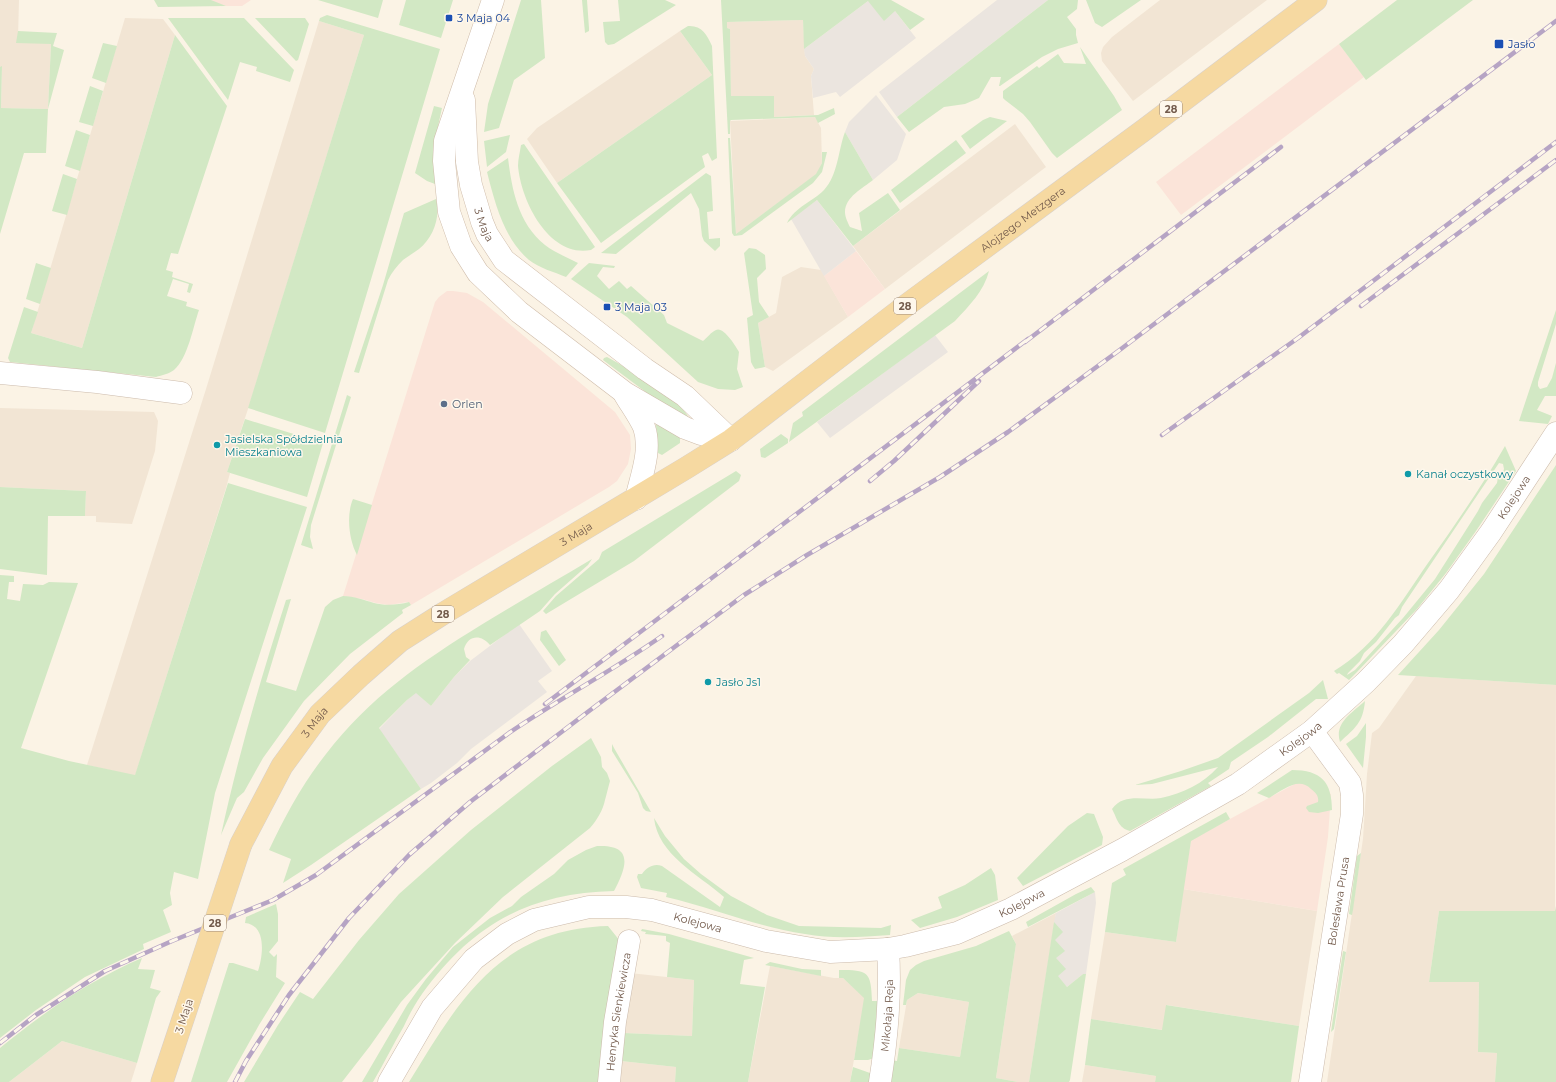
<svg xmlns="http://www.w3.org/2000/svg" width="1556" height="1082" font-family="Montserrat,sans-serif">
<style>
.residential{fill:#f2e5d4}
.commercial{fill:#fbe4d9}
.industrial{fill:#ebe5df}
.green{fill:#d2e8c4;fill-rule:evenodd}
.lines{fill:none;stroke-linecap:round;stroke-linejoin:round}
.street-casing{stroke:#ccbbac;stroke-width:23}
.secondary-casing{stroke:#cfbcaa;stroke-width:23}
.primary-casing{stroke:#d8d1cd;stroke-width:23}
.street{stroke:#fff;stroke-width:22}
.secondary{stroke:#fff;stroke-width:22}
.primary{stroke:#f6d9a1;stroke-width:22}
.rail-casing{stroke:#b6a4c4;stroke-width:4.5}
.rail{stroke:#fef7eb;stroke-width:3;stroke-dasharray:9;stroke-linecap:butt}
.primary-bridge-casing{stroke:#d8d1cd;stroke-width:23;stroke-linecap:butt}
.primary-bridge{stroke:#f6d9a1;stroke-width:22}
.transit-dot{fill:#1a4fb4;stroke:#fef7eb;stroke-width:1.5}
.service-dot{fill:#5c6f8a;stroke:#fef7eb;stroke-width:1.5}
.culture-dot{fill:#0f9aa8;stroke:#fef7eb;stroke-width:1.5}
.labels{text-anchor:middle;dominant-baseline:central;stroke-width:3;stroke-linejoin:round;paint-order:stroke}
.shield{fill:#fef7eb;stroke:#9d8a7c;stroke-width:1}
.shield-label{font-size:10px;font-weight:bold;fill:#735b4c}
.transit-label{font-size:11px;fill:#164399;stroke:#fef7eb;text-anchor:start}
.street-label{font-size:11px;fill:#735b4c;stroke:#fef7eb}
.service-label{font-size:11px;fill:#4e5e75;stroke:#fef7eb;text-anchor:start}
.culture-label{font-size:11px;fill:#0d838f;stroke:#fef7eb;text-anchor:start}
</style>
<rect width="100%" height="100%" fill="#fbf3e5"/>
<path class="residential" d="M0 0H19L18 38 51 44 48 109 1 108 2 67H0Z
M1160 0H1267L1133 101 1102 61 1101 53 1103 47 1112 37Z
M125 18 163 19 175 35 82 348 31 333Z
M803 20 805 56 814 69 811 76 814 115 774 117V96H731L730 29 727 28V22Z
M319 21 364 35 250 403 227 472 230 473 226 488 135 776 87 765 206 389Z
M680 31 712 75 557 183 527 139 537 128Z
M815 117 821 128 822 163 817 174 736 234 730 121Z
M1015 124 1046 167 885 289 853 246Z
M801 267 821 270 848 317 773 371 765 367 758 323 776 313 782 277Z
M0 408 154 412 158 421 155 451 132 524 96 522V516H85L86 491 0 487Z
M1416 676 1556 685 1555 911H1439L1429 982H1479L1478 1052 1497 1053 1495 1082H1327L1363 839 1367 774 1372 733 1379 728Z
M1183 889 1317 911 1299 1026 1167 1005 1163 1030 1091 1019 1105 932 1176 942Z
M1056 913 1029 1082H1018L996 1078 1016 944 1012 936Z
M770 966 834 978H843L865 998 850 1082H748Z
M630 973 694 980 692 1036 624 1033Z
M918 993 969 1002 960 1057 899 1048 907 1000Z
M62 1041 137 1063 131 1082H9Z
M621 1061 676 1067 675 1082H619Z
M1085 1065 1156 1076 1155 1082H1082Z"/>
<path class="commercial" d="M211 0H251L242 6H226L218 4Z
M1339 44 1364 77 1181 215 1156 182Z
M856 251 885 289 848 317 824 276Z
M447 291H453L467 293 483 302 615 412 630 435 631 449 628 464 617 481 609 487 411 605 408 602 389 605 376 603 362 599 343 596 435 302 439 297Z
M1304 779 1331 794 1328 837 1317 911 1183 889 1191 840Z"/>
<path class="industrial" d="M997 0H1048L897 117 879 92Z
M868 1 895 11 916 38 840 97 836 92 813 98 811 76 814 69 805 56 804 49Z
M876 95 906 134 897 160 873 180 845 132 849 122Z
M817 200 856 251 824 276 791 219Z
M935 335 948 352 830 438 817 422Z
M519 624 552 671 538 681 547 692 471 749 457 763 431 783 421 789 379 729 407 700 416 692 431 706 454 677 470 661Z
M1095 892 1096 903 1086 974H1083L1067 987 1057 976 1054 922 1056 913Z"/>
<path class="green" d="M154 0H211L226 6 158 7Z
M318 0H383L378 18Z
M406 0H453L441 38 399 25Z
M521 0H541L545 58 514 80 499 128 484 132 488 104Z
M582 0H587L589 28V31L585 33Z
M618 0H665L676 5 614 44 608 45 605 42 603 22 620 21Z
M721 0H891L925 19 910 30 895 11 884 21 868 1 804 49 803 20 727 22V28L730 29 731 96H774V117L818 115 834 108 835 114 818 123 815 117 731 120 730 121V134H728Z
M1048 0H1078L1077 9 1067 17 1076 29V35L1078 43 1058 49 1042 57 1000 86H999L1001 77H991L979 98 965 104 944 107 909 132 897 117Z
M1086 0H1141L1102 27 1095 23Z
M1397 0H1473L1366 80 1339 44Z
M327 15 440 49 325 433 248 408 364 35 319 21 320 18Z
M168 18H244L294 70 290 82 256 71 257 67 240 62 228 100Z
M255 18H305L309 24 298 60 296 61Z
M688 26C701 25 707 34 712 46L717 158 712 161 708 153 702 156 705 167 601 243 557 183 712 75 680 31Z
M18 31 57 33 53 46 64 50 48 109 46 153H24L0 234V67L2 66 1 108 48 109 51 44 16 43Z
M175 35 227 106 178 254 171 253 166 270 173 272 172 277 193 284 190 293 187 292 189 284 173 279 167 296 187 302 186 306 199 310C193 327 188 358 174 370 169 374 162 375 156 377L10 362 8 358 24 307 38 312 31 333 82 348Z
M103 43 117 46 106 83 92 78Z
M1080 47 1114 96 1122 110 1057 158 1052 153 1030 122 1023 114 1005 100 1003 98V91L1037 66 1039 68 1058 54 1064 63 1086 64Z
M90 86 103 91 93 126 79 122Z
M434 106 442 108 435 140V184L427 181 415 173Z
M990 117 1007 121 970 149 961 136 983 120Z
M76 130 90 135 80 171 65 166Z
M845 132 873 180C863 188 845 197 845 212 845 217 848 223 850 227L862 231 859 213 888 193 900 210 853 246 817 200 787 223C795 207 812 202 824 190 838 175 838 151 845 132Z
M510 135 506 152 487 167 484 141Z
M728 138H730L736 234 816 174 822 163V152H827L822 172 813 183 742 235 734 236 732 233Z
M956 140 966 153 900 203 891 190Z
M524 144 595 247 591 250C549 258 521 201 518 166 518 159 520 152 521 145Z
M508 158C512 190 518 223 545 245 555 253 567 257 578 263L566 277C554 272 539 268 529 260 504 239 495 203 487 172Z
M706 173 711 176 713 211 707 212 709 239 720 238V246L715 251 704 241 702 236 699 209 691 193 616 254 601 253Z
M63 174 77 179 67 215 52 211Z
M436 199C441 217 433 238 419 249 414 253 408 256 403 260 397 266 392 272 388 280L359 373 354 372 383 285 404 213Z
M749 248 756 249 765 255 766 269 757 278 759 302 769 317 758 323 765 367 755 369 753 366 751 362 747 318 753 315 744 253Z
M36 263 51 268 40 304 26 299Z
M589 263 615 266 614 268 603 267 597 276 609 289 619 281 627 289 631 286 664 315 667 323 703 341C707 338 711 332 716 330 723 326 736 346 739 352L737 369 743 387 735 390 718 389 698 382 627 317 571 279Z
M989 271C984 291 969 306 955 321L789 442 793 423 803 416 802 412Z
M1556 310V324L1538 382V386L1540 389 1547 387 1552 378 1556 363V396H1545L1537 410 1552 416 1548 424 1519 421Z
M607 357C633 372 674 391 689 418L683 420 603 360 604 358Z
M347 395 351 397 311 525 310 537 313 549 301 545Z
M245 419 323 443 307 497 227 472Z
M657 424 680 437V443L662 455 658 453 656 425Z
M781 434 788 439V443L765 458 761 457 760 449Z
M1505 446 1516 471 1476 531 1446 573 1417 609 1357 672 1349 680 1339 673 1337 674 1334 671C1376 646 1401 602 1428 563 1455 525 1482 486 1505 446ZM1499 463 1503 464 1504 469 1503 472 1498 477 1497 483 1482 503 1478 511 1435 579 1403 618 1355 670 1347 675 1348 673 1360 661 1364 653 1376 642 1395 618 1399 615 1402 607Z
M1556 465V685L1398 675 1439 630 1484 574Z
M736 471 741 475 739 481 634 561 546 614 543 611 556 596 599 559 602 552Z
M228 483 307 507 215 793 198 879 174 872 170 893 172 905 163 910 171 932 143 944 144 949 85 977 36 1010 0 1038V575L14 576V582H9L7 599 20 601 23 584 43 585 49 582 78 583 21 748 69 761 135 775Z
M0 487 86 491 85 516H48L47 575 0 569Z
M353 499 372 505 357 555C349 540 346 515 353 499Z
M592 559 588 565 555 594 540 611 490 645C481 634 468 635 464 649L466 657 470 660 454 677 431 706 416 693 407 700 379 728 421 789 311 865 283 883 291 859 269 850C285 816 303 783 326 754 369 698 421 662 481 625 517 603 555 581 592 559Z
M343 596C354 596 364 600 374 603 385 606 398 605 409 602L411 605 402 610 403 613 350 654 304 701 263 758 244 792 237 798 221 835C238 756 261 678 286 600L291 599 266 682 296 691 325 607 333 600Z
M546 630 566 660 559 666 540 640 541 632Z
M1323 680 1328 699H1316L1268 737 1231 762 1229 769 1208 783 1211 786 1130 831C1118 828 1117 818 1112 809 1124 792 1145 801 1161 798 1183 793 1203 784 1218 767L1152 784 1135 785 1181 771 1218 758 1309 693Z
M1365 701C1363 723 1355 728 1340 742 1334 723 1352 713 1365 701Z
M1366 723V737L1363 768 1346 744 1357 736Z
M591 738 601 757 602 767 607 773 610 781C608 788 607 793 605 800 603 810 597 820 590 828L503 897 455 943 401 1002 370 1046 342 1082H244L278 1025 300 992 313 999 359 940 399 894 471 830 552 766Z
M612 744 614 748 651 812 646 811 643 808 638 793 612 751Z
M1292 770C1321 770 1332 782 1332 810L1318 813 1309 812 1306 808 1307 806 1318 802C1319 796 1316 793 1311 789 1298 776 1282 791 1269 798L1257 793Z
M1226 812 1230 819 1191 841 1176 942 1105 932 1112 883 1126 875 1123 869Z
M1087 813 1094 814 1103 837 1102 845 1023 886 1017 878 1068 826Z
M654 818 665 836 684 859 701 874 731 896 767 915 799 926 881 928 891 925 890 935C862 937 832 939 805 934 757 927 713 908 666 897L667 893 641 888 637 877 638 874H642C647 867 654 863 662 866L720 907 724 897C698 874 658 855 654 818Z
M597 846C634 844 627 867 614 891 528 893 472 925 422 994 415 1004 409 1015 404 1026 393 1045 384 1063 373 1082H362L407 1005 426 979 453 947 490 918 512 906 521 897 554 874 568 860 586 850Z
M1361 853 1353 910 1352 915 1349 914 1357 856Z
M991 868 995 875 998 900 957 917 920 928 911 920 942 908 938 897 965 885Z
M1091 887 1095 892 1028 927 1026 922 1076 894Z
M276 904 278 914V941L269 952 274 957 277 954 276 977 285 983 259 1025 227 1082H191L229 963H233L258 971C263 956 267 925 245 923L246 917Z
M1556 906V1082H1495L1497 1053 1478 1052 1479 982H1429L1439 911H1555Z
M1054 922 1063 932 1055 940 1065 951 1056 958 1066 969 1058 976 1067 987 1083 974H1086L1070 1080 1069 1082H1029Z
M608 926 620 941 601 1082H409C460 999 500 929 608 926Z
M642 929 669 934 754 958 744 960 740 984 765 987 748 1082H675L676 1067 621 1061 624 1033 692 1036 694 980 667 977 670 943 666 941V936L645 934 646 932 641 931Z
M1009 931 1016 944 996 1078 1018 1082H888L891 1060 897 1061 899 1048 960 1057 969 1002 918 993 907 1000 906 1005H903L906 980 910 970 916 965 924 961 976 946Z
M1343 951 1346 952 1334 1029 1331 1032Z
M142 958 138 969 155 970 150 988 161 991 156 998 137 1063 62 1041 9 1082H0V1048C44 1012 90 980 142 958Z
M770 962 802 969 821 970V976L765 965Z
M839 970C868 970 871 971 872 1001H879L874 1058 868 1060H854L864 998 843 978H839Z
M1166 1005 1299 1026 1291 1082H1155L1156 1076 1085 1065 1091 1019 1162 1030Z
M853 1067 870 1073 873 1082H850Z"/>
<g class="lines">
<defs>
<g id="street">
<path d="M0 373 97 382 181 393"/>
<path id="s1" d="M389 1082 432 1008 474 959 507 934 534 920 589 907H626L652 910 766 941 830 952 888 949 905 946 957 933 1011 909 1122 850 1238 784 1312 731 1366 682 1403 644 1449 590 1491 532 1556 433"/>
<path id="s2" d="M609 1082 615 1022 629 941"/>
<path id="s3" d="M880 1082C887 1038 891 994 888 949"/>
<path id="s4" d="M1310 1082 1352 814V795L1350 783 1312 731"/>
</g>
<g id="secondary">
<path d="M493 0 448 132 445 141 444 161 449 212 461 246 478 273 519 312 625 393 685 428 701 434 731 440"/>
<path id="s5" d="M464 100 467 162 471 185 482 222 487 234 504 260 645 369 685 396 731 440"/>
<path d="M625 395C631 405 639 416 644 427 652 450 641 477 636 499"/>
</g>
<g id="primary">
<path id="s6" d="M241 844 282 766 320 714 361 675 400 641 444 613 686 468 731 440 908 304 1144 130 1316 0"/>
<path d="M162 1082 189 1001"/>
</g>
</defs>
<use href="#street" class="street-casing"/>
<use href="#secondary" class="secondary-casing"/>
<use href="#primary" class="primary-casing"/>
<use href="#street" class="street"/>
<use href="#secondary" class="secondary"/>
<use href="#primary" class="primary"/>
<defs>
<path id="rail" d="M1361 306 1556 160
M1025 342 1281 147
M1162 435 1298 338 1556 142
M870 481 894 461 979 381
M545 704 1028 339
M0 1043 36 1015 105 971 172 941 273 900 316 875 509 733C559 699 612 671 662 636
M235 1082 246 1061 289 995 349 918 409 855 470 802 589 711 744 595 807 555 940 477 1008 432 1121 349 1556 21"/>
</defs>
<use href="#rail" class="rail-casing"/>
<use href="#rail" class="rail"/>
<defs>
<path id="primary-bridge" d="M189 1001 241 844"/>
</defs>
<use href="#primary-bridge" class="primary-bridge-casing"/>
<use href="#primary-bridge" class="primary-bridge"/>
</g>
<g class="transit-dot">
<rect x="445" y="14" width="8" height="8" rx="2"/>
<rect x="1494" y="39" width="10" height="10" rx="2"/>
<rect x="603" y="303" width="8" height="8" rx="2"/>
</g>
<circle class="service-dot" cx="444" cy="404" r="4"/>
<g class="culture-dot">
<circle cx="217" cy="445" r="4"/>
<circle cx="1408" cy="474" r="4"/>
<circle cx="708" cy="682" r="4"/>
</g>
<g class="labels">
<g class="shield">
<rect x="1160" y="101" width="22" height="16" rx="3"/>
<rect x="894" y="298" width="22" height="16" rx="3"/>
<rect x="432" y="606" width="22" height="16" rx="3"/>
<rect x="204" y="915" width="22" height="16" rx="3"/>
</g>
<g class="shield-label">
<text x="1171" y="109">28</text>
<text x="905" y="306">28</text>
<text x="443" y="614">28</text>
<text x="215" y="923">28</text>
</g>
<g class="transit-label">
<text x="457" y="18">3 Maja 04</text>
<text x="1508" y="44">Jasło</text>
<text x="615" y="307">3 Maja 03</text>
</g>
<g class="street-label">
<text stroke="none"><textPath href="#s6" startOffset="1014">Alojzego Metzgera</textPath></text>
<text stroke="none"><textPath href="#s5" startOffset="127">3 Maja</textPath></text>
<text stroke="none"><textPath href="#s1" startOffset="1373">Kolejowa</textPath></text>
<text stroke="none"><textPath href="#s6" startOffset="467">3 Maja</textPath></text>
<text stroke="none"><textPath href="#s6" startOffset="143">3 Maja</textPath></text>
<text stroke="none"><textPath href="#s1" startOffset="1049">Kolejowa</textPath></text>
<text stroke="none"><textPath href="#s4" startOffset="183">Bolesława Prusa</textPath></text>
<text stroke="none"><textPath href="#s1" startOffset="725">Kolejowa</textPath></text>
<text stroke="none"><textPath href="#s1" startOffset="389">Kolejowa</textPath></text>
<text stroke="none"><textPath href="#s2" startOffset="71">Henryka Sienkiewicza</textPath></text>
<text transform="translate(184 1016) rotate(-72)">3 Maja</text>
<text stroke="none"><textPath href="#s3" startOffset="67">Mikołaja Reja</textPath></text>
</g>
<g class="service-label">
<text x="452" y="404">Orlen</text>
</g>
<g class="culture-label">
<text x="225" y="439">Jasielska Spółdzielnia<tspan x="225" dy="13">Mieszkaniowa</tspan></text>
<text x="1416" y="474">Kanał oczystkowy</text>
<text x="716" y="682">Jasło Js1</text>
</g>
</g>
</svg>
